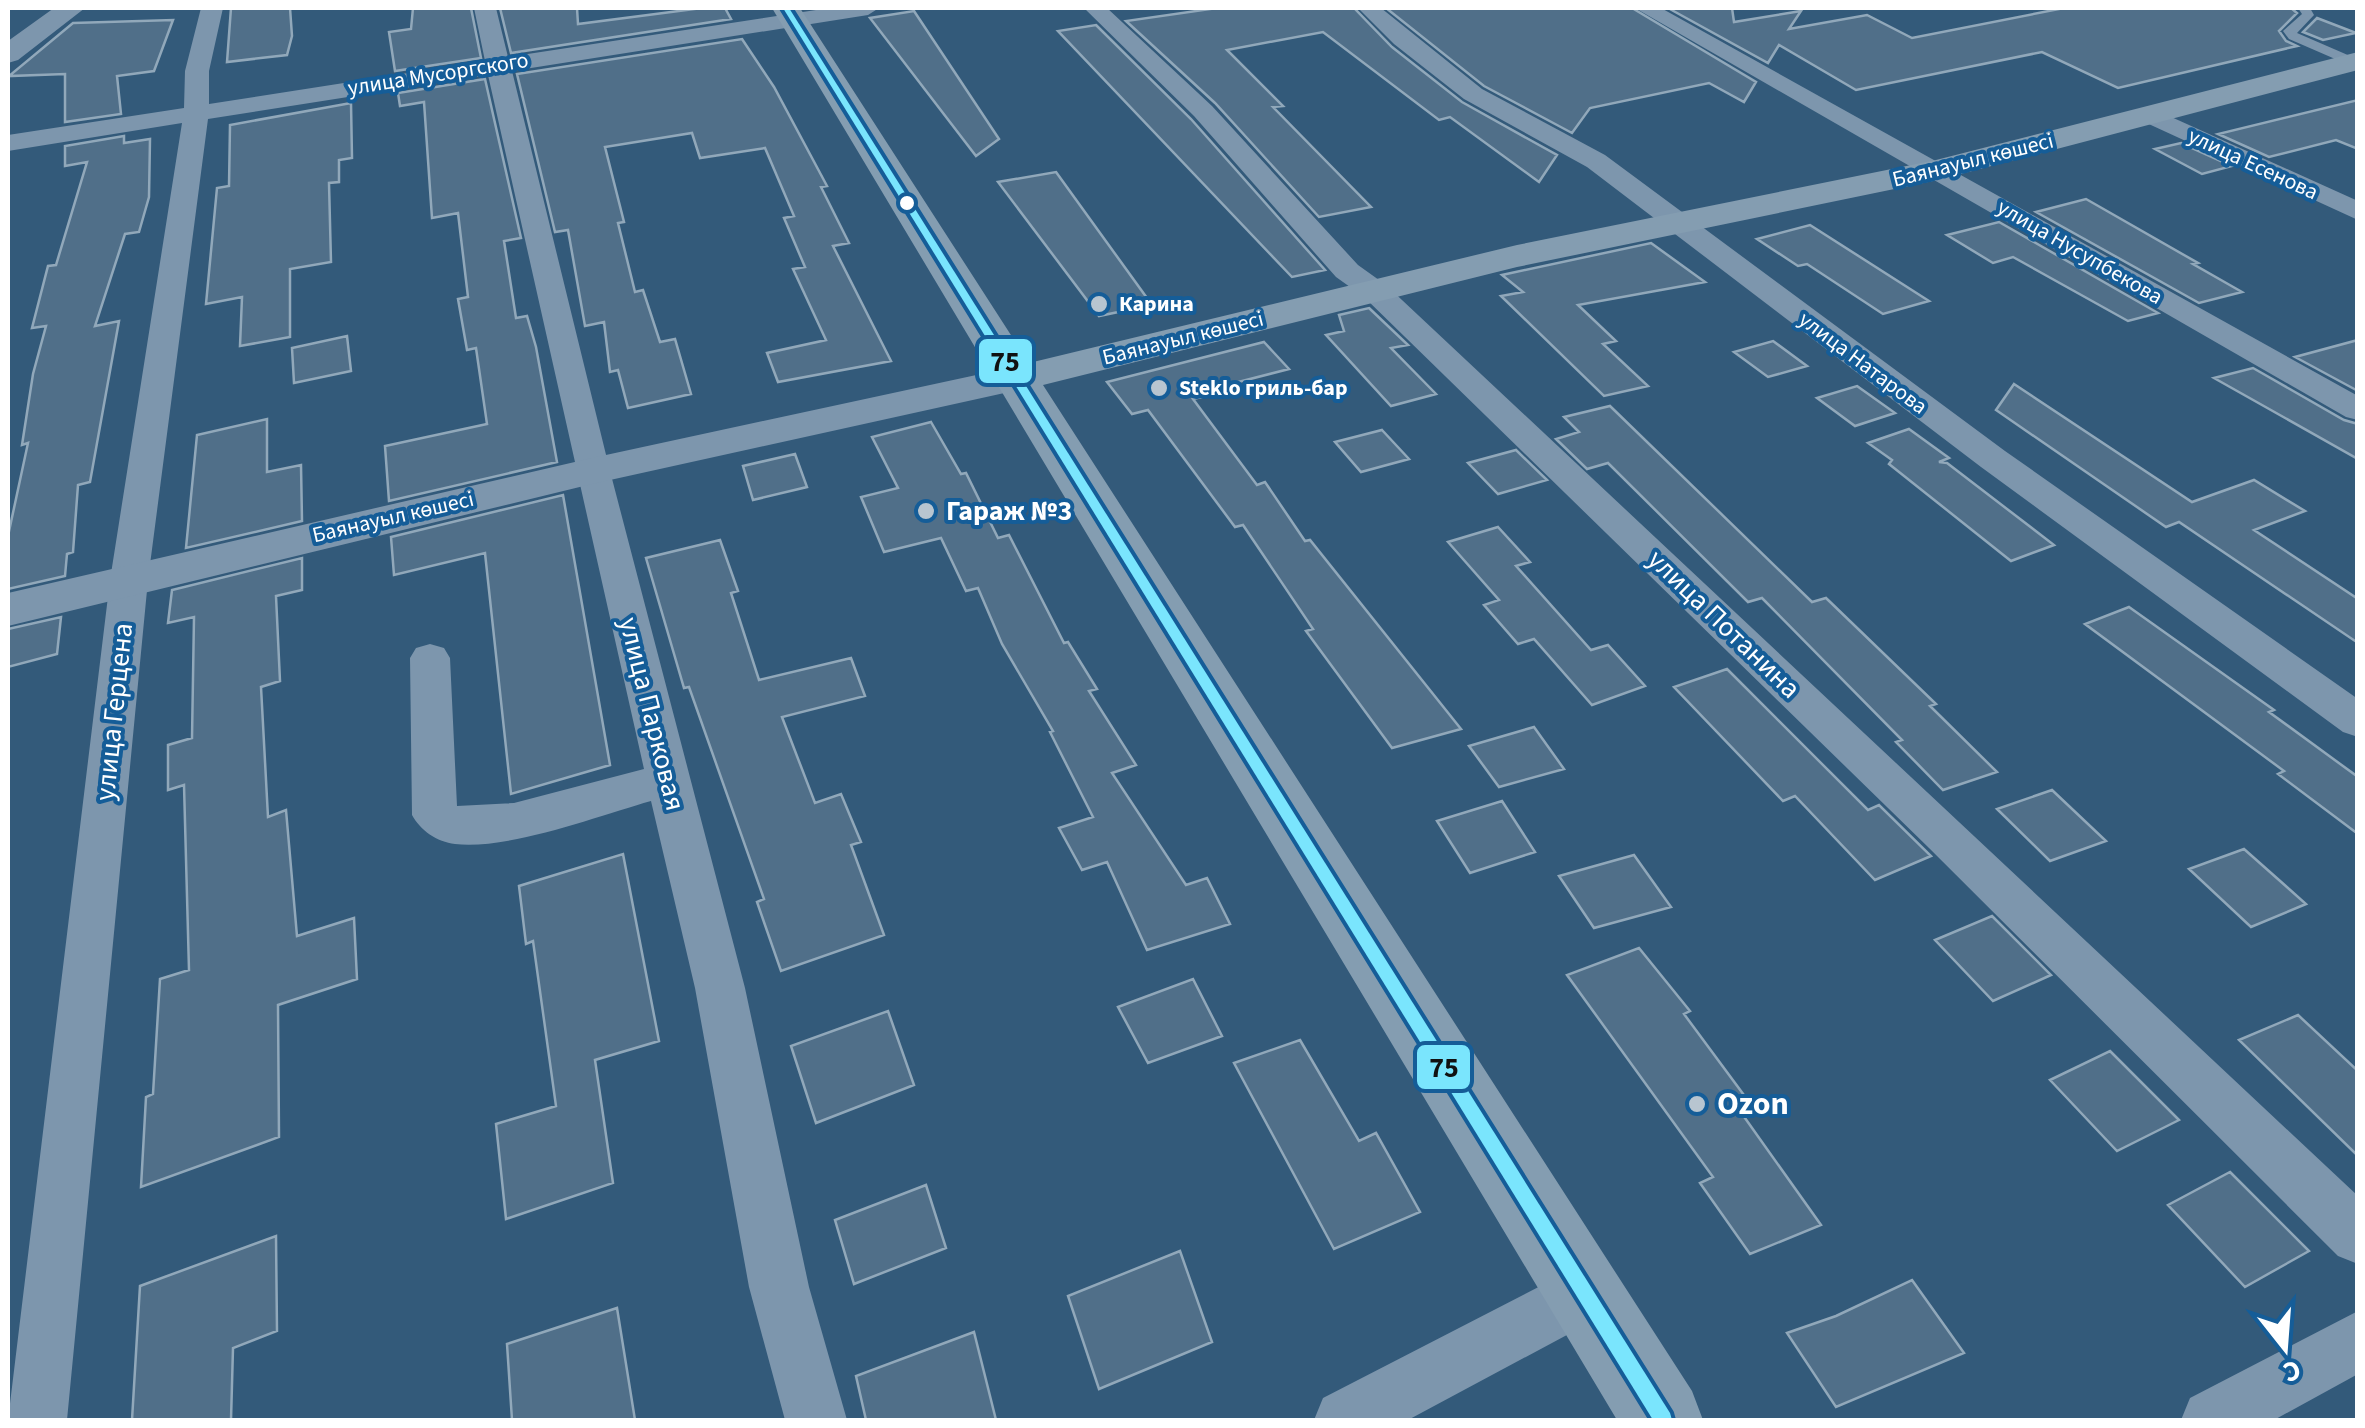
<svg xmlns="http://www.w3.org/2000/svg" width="2365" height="1428" font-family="'Source Sans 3',sans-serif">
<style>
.building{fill:#506f89;stroke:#91a8ba;stroke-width:2.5}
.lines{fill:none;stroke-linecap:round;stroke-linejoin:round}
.service{fill:#7d96ad;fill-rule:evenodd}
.minor{fill:#7d96ad;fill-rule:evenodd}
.tertiary{fill:#7d96ad;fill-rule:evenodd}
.secondary{fill:#849db1;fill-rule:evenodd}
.bus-1-casing{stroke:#155d98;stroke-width:8}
.bus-1{fill:#7ae5fd;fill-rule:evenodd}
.bus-dot{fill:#fff;stroke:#155d98;stroke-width:4}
.poi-dot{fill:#b8c5d0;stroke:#155d98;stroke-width:4}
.labels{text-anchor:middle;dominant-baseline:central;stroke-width:8;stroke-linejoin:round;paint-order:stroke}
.far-street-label{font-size:22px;fill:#fff;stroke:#155d98}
.far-poi-label{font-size:22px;font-weight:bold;fill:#fff;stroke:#155d98;text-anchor:start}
.poi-label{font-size:28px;font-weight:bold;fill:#fff;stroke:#155d98;text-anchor:start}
.street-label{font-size:28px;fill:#fff;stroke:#155d98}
.near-poi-label{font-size:32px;font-weight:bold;fill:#fff;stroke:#155d98;text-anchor:start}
.line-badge{stroke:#155d98;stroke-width:4}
.pale-badge-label{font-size:28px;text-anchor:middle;font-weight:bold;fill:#111}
</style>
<rect width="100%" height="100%" fill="#335a7a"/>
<path class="building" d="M231 8H290L292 36 287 55 227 62Z
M413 8H471L481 58 395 71 389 32 411 29Z
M500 8H577L578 24 702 8H725L731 19 511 53Z
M1217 8H1354L1392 47 1462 102 1557 155 1539 182 1450 117 1439 120 1323 32 1227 50 1283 106 1273 107 1371 207 1319 217 1215 103 1126 21Z
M1386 8H1632L1756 82 1744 102 1709 83 1590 108 1572 133 1484 86Z
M1668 8H1732L1734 22 1801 11 1789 29 1867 15 1912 38 2064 8H2291L2297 13 2279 31 2286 41 2297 46 2118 88 2042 52 1856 90 1779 45 1768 63Z
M914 11 999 139 976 156 870 18Z
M2317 18 2356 33 2323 40 2303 32Z
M173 20 154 71 117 76 121 114 65 122V74L9 76 73 23Z
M1096 25 1191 119 1325 270 1292 277 1058 31Z
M742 39 774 87 827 186 821 187 849 243 833 246 891 361 778 382 767 353 826 340 793 269 805 267 784 218 794 216 765 148 700 158 692 133 605 147 624 222 618 223 635 292 643 290 660 342 675 339 691 394 628 408 618 370 610 372 604 322 585 326 568 230 555 232 517 74Z
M485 79 521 238 504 241 516 318 527 316 536 347 557 462 389 501 385 446 487 424 476 348 467 350 458 299 468 297 458 213 432 218 424 102 400 106 398 93Z
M2358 100V149L2336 140 2269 157 2218 134Z
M351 103 352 158 339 160V182L329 183 331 262 290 269V337L240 346 242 297 206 304 217 188 229 186 230 125Z
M124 136V143L150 139 149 197 139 232 125 234 95 326 119 321 90 482 78 485 73 552 67 554 65 576 8 589V536L28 443 22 445 33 374 46 326 32 328 48 266 56 265 87 162 65 166V146Z
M2181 143 2232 166 2202 174 2155 149Z
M1056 172 1152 305 1099 316 998 182Z
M2086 199 2198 263 2193 264 2242 292 2199 303 2036 212Z
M1999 222 2158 313 2128 321 2013 257 1993 263 1947 235Z
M1810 225 1929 301 1883 314 1807 264 1798 266 1757 239Z
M1651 243 1705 282 1578 305 1616 341 1603 344 1648 386 1604 396 1501 296 1523 292 1502 275Z
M1369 308 1408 345 1391 348 1436 394 1391 406 1326 335 1344 331 1339 315Z
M347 336 351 371 294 383 292 348Z
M2358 340V391L2295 357Z
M1773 341 1807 366 1768 377 1734 352Z
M1264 342 1289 369 1207 390 1211 395 1193 399 1257 485 1265 482 1305 541 1310 540 1461 729 1392 748 1306 631 1313 629 1243 525 1235 527 1148 410 1132 414 1107 382Z
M2253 368 2344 420 2358 424V459L2214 378Z
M2014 384 2192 502 2254 480 2305 511 2254 530 2358 599V643L2179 522 2166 527 1996 410Z
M1857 386 1895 413 1855 426 1817 398Z
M1610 406 1812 602 1826 598 1936 704 1930 706 1997 772 1943 790 1896 742 1902 740 1762 598 1748 602 1608 463 1587 469 1556 439 1579 432 1564 417Z
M267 419V472L301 465 302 521 186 548 197 435Z
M931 422 961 474 966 473 998 538 1009 535 1064 643 1068 642 1097 689 1089 691 1136 765 1112 773 1186 885 1207 878 1230 924 1147 950 1107 862 1082 870 1059 828 1093 817 1050 732 1053 731 1002 644 978 588 966 591 941 538 884 552 861 497 898 488 872 437Z
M1909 429 1949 458 1939 462 1947 463 2054 545 2011 561 1889 464 1892 460 1868 443Z
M1382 430 1409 459 1361 472 1335 442Z
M1516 450 1547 480 1498 494 1468 463Z
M795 454 807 487 753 500 743 466Z
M563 495 610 765 511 794 485 553 394 575 391 537Z
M1498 527 1530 562 1516 566 1591 650 1608 645 1645 686 1592 705 1534 639 1518 644 1484 605 1499 600 1448 542Z
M720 540 738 591 731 593 759 680 851 658 865 696 782 717 815 803 841 794 861 842 851 845 884 935 781 971 757 902 764 899 689 687 684 688 646 558Z
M302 558V590L276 596 280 681 261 687 268 817 286 810 297 936 354 918 357 979 278 1005 279 1137 141 1187 146 1097 153 1094 160 979 189 970 184 785 168 790V745L192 738 194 617 168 623 172 590Z
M2129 607 2274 710 2269 712 2358 777V834L2278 774 2284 771 2085 624Z
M61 617 57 654 8 667V629Z
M1727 669 1868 810 1879 805 1931 856 1875 880 1795 796 1783 801 1674 687Z
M1534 727 1564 769 1499 787 1469 746Z
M2052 790 2106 841 2050 861 1997 809Z
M1502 801 1535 852 1470 873 1437 821Z
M2244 849 2306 904 2251 927 2189 869Z
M623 854 659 1041 595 1060 613 1183 506 1219 496 1124 556 1106 533 941 526 944 519 886Z
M1634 855 1671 907 1594 928 1559 876Z
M1992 916 2051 975 1993 1001 1935 940Z
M1639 948 1690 1011 1684 1014 1752 1106 1740 1111 1821 1225 1750 1254 1700 1183 1713 1177 1567 975Z
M1193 979 1222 1036 1148 1063 1118 1007Z
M888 1011 914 1085 816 1123 791 1046Z
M2298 1015 2358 1071V1156L2239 1040Z
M1300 1040 1359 1141 1376 1133 1420 1212 1334 1249 1234 1063Z
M2110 1051 2179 1120 2117 1151 2050 1080Z
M2230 1172 2309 1251 2245 1287 2168 1205Z
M926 1185 946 1248 854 1284 835 1220Z
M276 1236 277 1331 233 1348 231 1420H132L140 1286Z
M1180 1251 1212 1342 1099 1389 1068 1296Z
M1912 1280 1964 1353 1836 1407 1787 1333 1836 1316Z
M617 1308 635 1420H512L507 1344Z
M974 1332 996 1420H866L856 1376Z"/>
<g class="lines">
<path class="service" d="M2298 8H2310L2314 15 2297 33 2357 59V65H2349L2289 39 2283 31 2302 14Z"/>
<path class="minor" d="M201 8H223L209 71V104L485 61 474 8H496L508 57 829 8H879L868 15 512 71 610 471 745 988 809 1287 847 1420H785L749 1287 695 988 651 801C598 816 509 850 455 844 437 842 420 830 412 815L410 658 416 648 430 644 444 648 450 658 457 806 514 803 644 769 488 75 208 119 148 580 67 1420H8L110 580 182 123 8 151V135L184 108 185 71Z
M1084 8H1107L1212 106 1358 265 1386 285 2358 1196V1264L2338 1256 1929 848 1364 297 1336 277 1194 116Z
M1358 8H1381L1482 89 1605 155 2005 451 2358 699V737L2343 732 1981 467 1587 167 1464 99 1394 44Z
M1635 8H1661L2358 396V420L2346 417Z
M2149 107 2358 201V220L2140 120 2136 115 2140 110Z
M1585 1263 1606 1272 1615 1293 1606 1314 1408 1420H1314L1323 1398Z
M2358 1311V1374L2274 1420H2181L2190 1398Z"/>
<path class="tertiary" d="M54 8H85L18 60 8 63V41Z
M1018 366 1032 369 1038 378 1032 387 592 484 8 626V593L592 458Z"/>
<path class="secondary" d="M772 8H800L1029 363 1517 245 1936 160 2358 52V70L1938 180 1517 267 1043 385 1692 1391 1703 1420H1617Z"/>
<defs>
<path id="bus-1" d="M783 8H789L1670 1413 1672 1420H1653Z"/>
</defs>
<use href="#bus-1" class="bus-1-casing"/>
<use href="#bus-1" class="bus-1"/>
</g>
<circle class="bus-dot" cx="907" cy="203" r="9"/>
<g class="poi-dot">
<circle cx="1099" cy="304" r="10"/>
<circle cx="1159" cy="388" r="10"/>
<circle cx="926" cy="511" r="10"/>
<circle cx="1697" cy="1104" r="10"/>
</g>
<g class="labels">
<g class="far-street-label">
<text transform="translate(438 74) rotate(-9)">улица Мусоргского</text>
<text transform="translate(1973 160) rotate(-14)">Баянауыл көшесі</text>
<text transform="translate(2253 164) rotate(25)">улица Есенова</text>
<text transform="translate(2080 252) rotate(30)">улица Нусупбекова</text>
<text transform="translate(1183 338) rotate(-14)">Баянауыл көшесі</text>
<text transform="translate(1863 363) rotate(37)">улица Натарова</text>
<text transform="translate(393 517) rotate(-13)">Баянауыл көшесі</text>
</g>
<g class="far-poi-label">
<text x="1119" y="304">Карина</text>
<text x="1179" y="388">Steklo гриль-бар</text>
</g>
<g class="poi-label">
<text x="946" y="511">Гараж №3</text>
</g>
<g class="street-label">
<text transform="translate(1724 624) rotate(44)">улица Потанина</text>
<text transform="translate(114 712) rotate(-84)">улица Герцена</text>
<text transform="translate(652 714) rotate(76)">улица Парковая</text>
</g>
<g class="near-poi-label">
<text x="1717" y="1104">Ozon</text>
</g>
</g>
<g class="line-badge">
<rect x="977" y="337" width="57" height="48" rx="10" fill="#7ae5fd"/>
<rect x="1415" y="1043" width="57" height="48" rx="10" fill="#7ae5fd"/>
</g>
<g class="pale-badge-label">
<text x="1005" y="371">75</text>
<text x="1444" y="1077">75</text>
</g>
<rect width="2365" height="1428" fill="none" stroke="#ffffff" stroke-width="20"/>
<g transform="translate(2285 1348) rotate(163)" stroke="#155d98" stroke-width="8" paint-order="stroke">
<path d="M0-8L18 38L0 25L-18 38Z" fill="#ffffff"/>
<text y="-15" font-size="28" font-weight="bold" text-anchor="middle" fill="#ffffff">С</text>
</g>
</svg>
